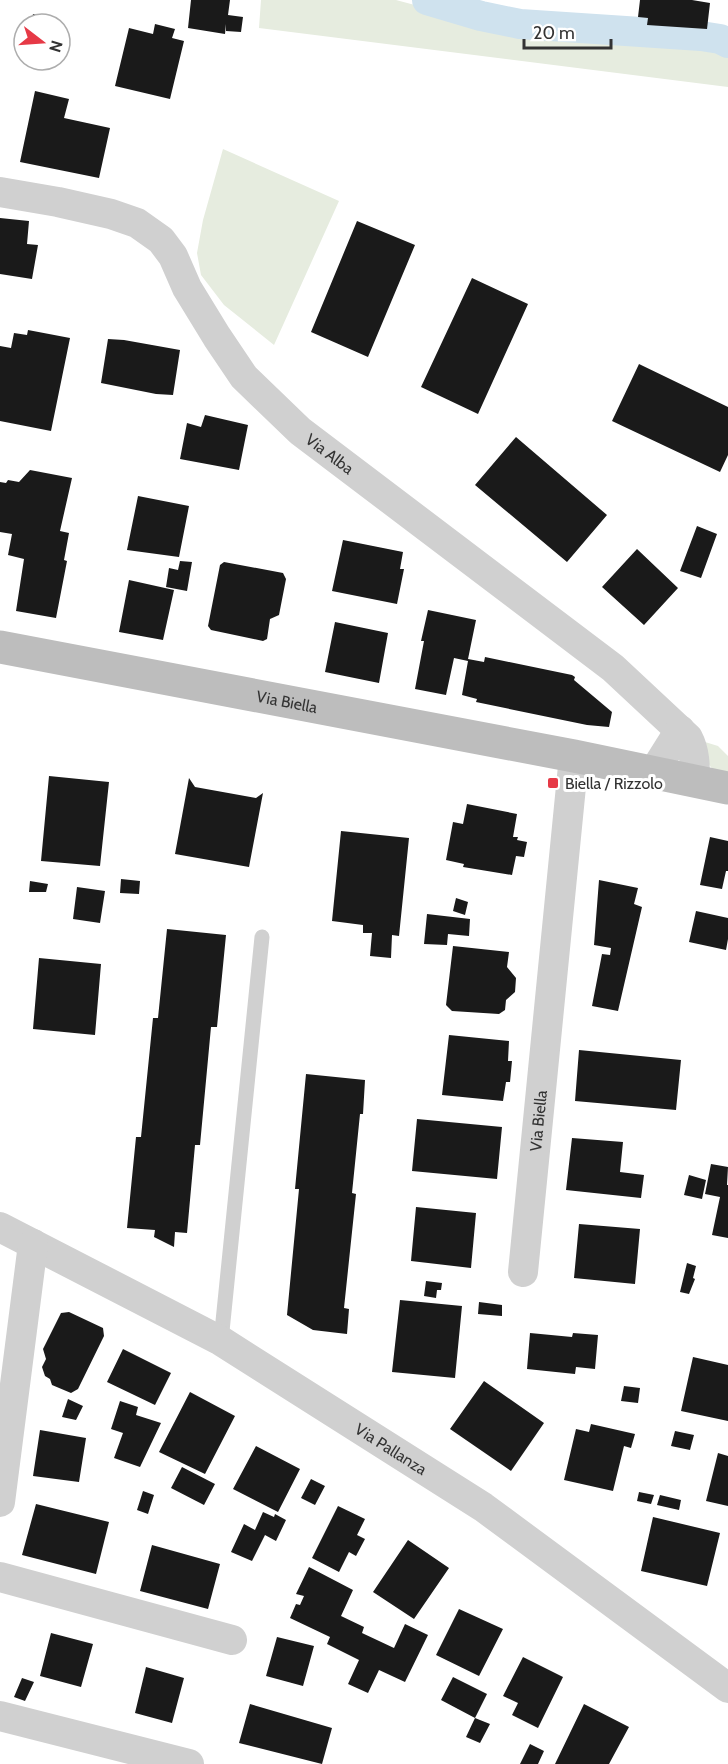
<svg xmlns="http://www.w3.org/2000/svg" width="728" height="1764" font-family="Cabin,sans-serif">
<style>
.green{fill:#e6ecdf}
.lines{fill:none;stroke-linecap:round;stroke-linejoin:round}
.canal{stroke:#cfe2ee;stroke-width:30}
.building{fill:#1a1a1a}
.service{stroke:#d0d0d0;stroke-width:15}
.minor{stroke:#d0d0d0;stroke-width:30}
.secondary{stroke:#bdbdbd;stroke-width:33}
.poi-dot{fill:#e63946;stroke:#fff;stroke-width:2}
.labels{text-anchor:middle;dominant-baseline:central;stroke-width:6;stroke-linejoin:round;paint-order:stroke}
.street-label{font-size:16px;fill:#333;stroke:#fff}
.poi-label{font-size:16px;fill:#333;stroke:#fff;text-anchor:start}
</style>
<rect width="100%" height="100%" fill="#fff"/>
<path class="green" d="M261 0H396L482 23 526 30 719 49 728 53V87L259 28Z
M223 149 339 201 274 345 224 305 201 275 197 253 203 220Z
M705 742 718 746 728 756V777C707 769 706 763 705 742Z"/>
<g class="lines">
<path class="canal" d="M427 0 481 16 520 24 701 36 720 39 728 43"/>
</g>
<path class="building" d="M191 0H230L228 15 243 17 241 32 226 31V24L225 34 188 28Z
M640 0H692L710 3 707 29 647 25 648 18 638 17Z
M33 14 47 17 46 24H31Z
M155 24 175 29 172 38 184 41 170 99 115 86 129 28 153 34Z
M35 91 69 99 64 118 110 128 99 178 20 162Z
M0 218 29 221 27 244 38 245 32 279 0 274Z
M357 221 415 245 368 357 311 332Z
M472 278 528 304 478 414 421 387Z
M28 330 70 338 51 431 0 421V346L11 348 14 333 27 335Z
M108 339 124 340 180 350 173 395 156 394 101 383Z
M639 364 728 407V455L720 472 612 421Z
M205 415 248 425 239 470 180 459 187 423 201 427Z
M516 437 607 515 567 562 475 485Z
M30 470 72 478 60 531 69 533 64 560 67 561 56 618 16 611 24 559 8 555 12 534 0 532V482L6 483 8 480 19 482Z
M138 496 189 506 179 557 127 550Z
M697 526 717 534 701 578 680 571Z
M343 540 403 552 400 569H404L397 604 332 591Z
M637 549 678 588 644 625 602 587Z
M180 561 192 562 187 591 166 587 169 568 178 570Z
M224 562 283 573 286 579 279 615 270 619 267 639 263 641 211 630 208 626 220 565Z
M129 580 174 590 163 640 119 632Z
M428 610 476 620 468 659 484 662 485 657 572 675 575 677 574 680 612 712 609 727 587 725 476 702 477 699 462 695 468 661 454 658 446 695 415 689 424 641H421Z
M335 622 388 633 379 683 325 672Z
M49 776 109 782 100 866 41 861Z
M189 778 195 787 256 798 263 793 249 867 175 854Z
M467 804 517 814 513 837H518L517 840 527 842 524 857 516 856 512 875 463 867 464 864 446 860 453 822 463 824Z
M341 831 409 838 399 936 392 935 391 958 370 956 372 933H363V925L332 921Z
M710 837 728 841V871H726L722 889 700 885Z
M121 879 140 881 139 894 120 893Z
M599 880 638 888 634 904 642 907 618 1011 592 1006 602 954 610 955 611 948 594 945Z
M30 881 48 884 46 892H29Z
M77 887 105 891 100 923 73 919Z
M456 898 468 902 465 915 453 911Z
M696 911 728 918V939L726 950 689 942Z
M427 914 470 919 469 936 448 934 447 945 424 944Z
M167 929 226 935 217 1027H211L200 1145H195L187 1233 175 1232 174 1247 154 1237 155 1230 127 1228 136 1137H141L153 1018H158Z
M453 946 509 952 507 967 516 978 515 992 506 1000 505 1010 499 1014 452 1011 446 1005Z
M39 958 101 964 95 1035 33 1029Z
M449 1035 509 1041 508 1061H512L510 1082H506L503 1101 442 1095Z
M579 1050 681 1060 676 1110 575 1101Z
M306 1074 365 1080 363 1114H360L352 1193 356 1194 344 1308 349 1309 347 1334 313 1330 287 1315 299 1189H295Z
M417 1119 502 1127 497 1179 412 1171Z
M572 1138 623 1142 620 1172 644 1175 641 1198 566 1190Z
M711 1164 728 1167 727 1185H728V1238L712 1235 720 1197 705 1194Z
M689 1175 706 1180 702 1199 684 1195Z
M416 1207 476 1213 471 1268 411 1261Z
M579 1224 640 1229 635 1284 574 1278Z
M687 1263 696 1266 693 1278 695 1279 689 1294 680 1292Z
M426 1281 442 1283 441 1290H437L436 1298 424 1296Z
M400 1300 462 1306 455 1378 392 1372Z
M479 1302 502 1305V1316L478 1314Z
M69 1312 103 1328 104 1336 78 1389 71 1393 52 1385 50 1379 45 1376 42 1367 46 1359 43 1349 61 1313Z
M530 1333 572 1337 573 1333 598 1335 595 1369 576 1367 575 1374 527 1369Z
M123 1349 171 1373 155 1405 107 1382Z
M693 1357 728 1365V1421L681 1411Z
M484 1381 544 1423 511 1471 450 1429Z
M624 1386 640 1388 638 1403 621 1401Z
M190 1392 235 1416 205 1474 159 1452Z
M68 1399 83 1406 76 1420 62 1417Z
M120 1401 138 1407 136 1415 161 1423 140 1467 114 1458 123 1433 111 1429Z
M591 1424 635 1434 631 1448 624 1446 613 1491 564 1480 576 1429 589 1432Z
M40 1430 86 1438 79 1482 33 1476Z
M675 1431 694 1435 690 1450 671 1446Z
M256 1446 300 1469 278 1512 233 1489Z
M718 1453 728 1456V1506L706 1501Z
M182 1467 215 1484 204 1505 171 1488Z
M311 1479 325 1486 315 1505 301 1498Z
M143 1491 154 1495 148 1514 137 1510Z
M639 1492 654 1495 651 1504 637 1501Z
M660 1495 681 1500 679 1510 657 1505Z
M36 1504 109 1522 96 1574 22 1555Z
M338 1506 365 1519 357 1535 365 1539 356 1556 349 1552 339 1572 312 1558Z
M263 1512 274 1517 275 1514 286 1520 276 1541 265 1535 252 1561 231 1552 244 1524 255 1530Z
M653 1517 720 1533 707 1586 641 1571Z
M408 1540 449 1568 414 1619 373 1592Z
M152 1545 220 1564 208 1609 140 1591Z
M309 1567 353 1590 341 1616 364 1627 362 1633 394 1648 405 1624 428 1635 405 1682 379 1670 368 1693 348 1684 359 1660 327 1644 330 1637 290 1618 296 1604 300 1605 304 1596 296 1594Z
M459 1609 503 1629 479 1676 436 1655Z
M51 1633 93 1644 81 1687 40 1676Z
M277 1637 314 1646 303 1686 266 1676Z
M523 1657 563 1677 538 1728 512 1715 518 1703 503 1696Z
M146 1667 184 1678 172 1723 135 1713Z
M453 1677 487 1694 475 1718 441 1700Z
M22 1678 34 1682 25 1701 14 1697Z
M250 1704 332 1728 322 1764 239 1743Z
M584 1704 629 1727 609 1764H555Z
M475 1718 490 1724 480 1743 466 1737Z
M530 1744 544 1751 538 1764H520Z"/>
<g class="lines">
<path class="service" d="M221 1341 262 937"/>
<g class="minor">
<path id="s1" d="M0 192 58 202 111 214 137 223 161 240 173 256 187 288 217 337 244 377 300 431 613 668 688 738C695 751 695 766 695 781"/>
<path d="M653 773 680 730"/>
<path id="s2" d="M0 1227 221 1341 483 1507 728 1688"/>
<path id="s3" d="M523 1272 574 756"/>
<path d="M0 1502 33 1244"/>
<path d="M0 1577 232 1640"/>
<path d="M0 1716 189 1764"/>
</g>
<path class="secondary" id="s4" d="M0 647 574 756 728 788"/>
</g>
<rect class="poi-dot" x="547" y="777" width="12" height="12" rx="3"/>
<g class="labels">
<g class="street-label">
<text stroke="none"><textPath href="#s1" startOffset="446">Via Alba</textPath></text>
<text stroke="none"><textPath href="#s4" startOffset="292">Via Biella</textPath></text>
<text stroke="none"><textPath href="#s3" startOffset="152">Via Biella</textPath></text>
<text stroke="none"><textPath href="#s2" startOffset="450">Via Pallanza</textPath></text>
</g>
<g class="poi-label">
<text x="565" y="783">Biella / Rizzolo</text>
</g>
</g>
<g transform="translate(42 42) rotate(107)"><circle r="28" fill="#ffffff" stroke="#adadad" stroke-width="1.5"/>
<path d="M0-4.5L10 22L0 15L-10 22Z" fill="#e63946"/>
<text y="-9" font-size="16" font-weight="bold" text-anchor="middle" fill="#333333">N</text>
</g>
<path d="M524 39v9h87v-9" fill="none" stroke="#333333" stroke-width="3"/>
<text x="533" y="39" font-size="18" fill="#333333" stroke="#ffffff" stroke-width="4.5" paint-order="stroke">20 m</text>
</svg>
